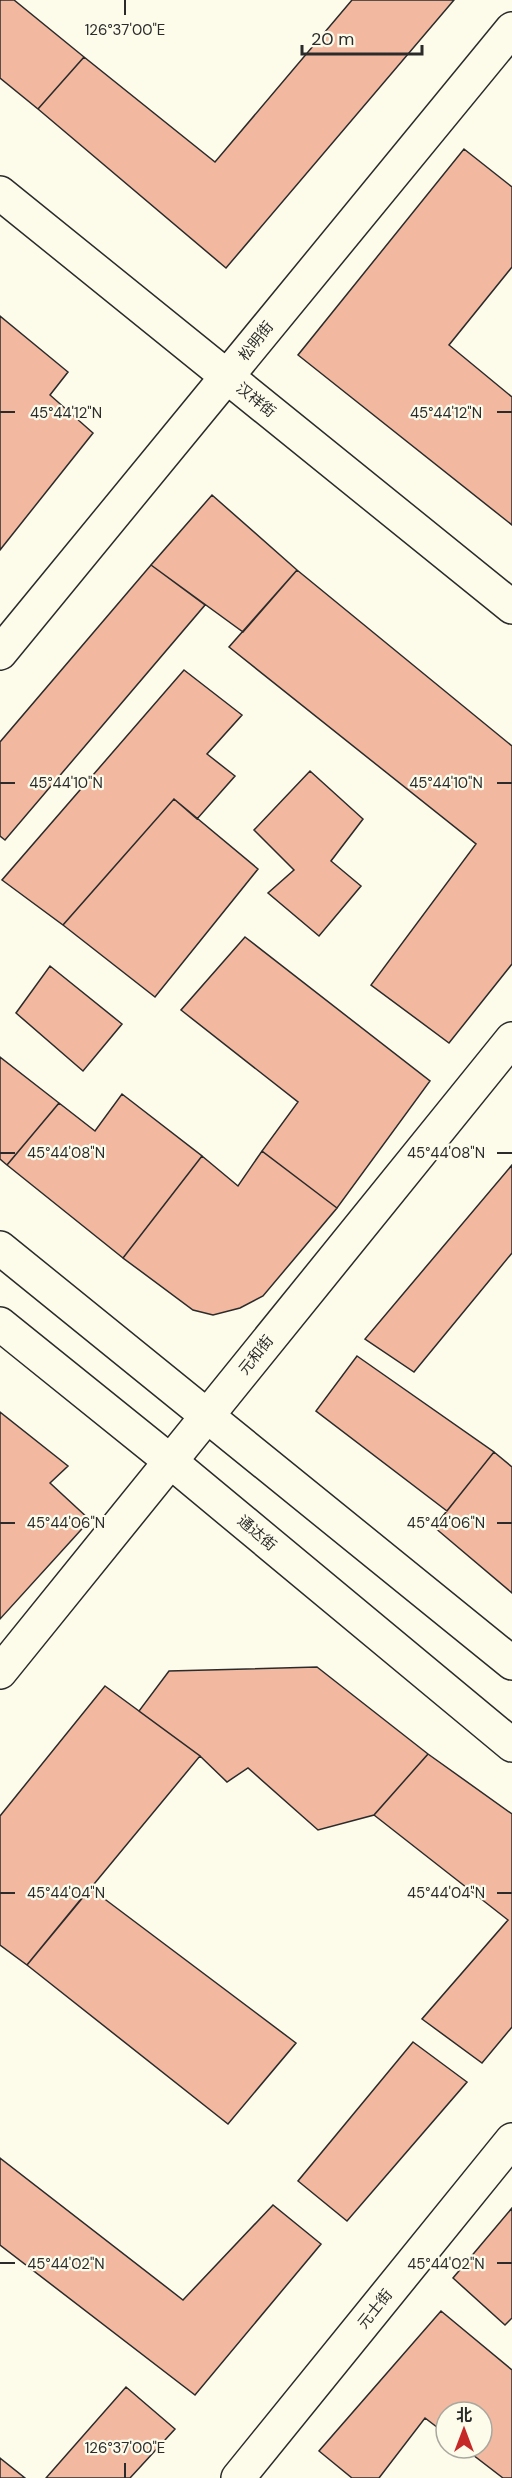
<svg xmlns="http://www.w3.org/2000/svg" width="512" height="2478" font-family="'DM Sans','Noto Sans SC',sans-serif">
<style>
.building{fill:#f2b8a0;stroke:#2b2b2b;stroke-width:1.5}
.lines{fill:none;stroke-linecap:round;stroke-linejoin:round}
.tertiary-casing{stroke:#2b2b2b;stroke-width:36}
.secondary-casing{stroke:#2b2b2b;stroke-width:36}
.tertiary{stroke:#fdfbea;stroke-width:33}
.secondary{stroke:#fdfbea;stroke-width:33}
.ticks{fill:none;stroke:#2b2b2b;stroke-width:2}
.labels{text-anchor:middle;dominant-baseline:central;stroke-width:4.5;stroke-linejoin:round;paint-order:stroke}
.street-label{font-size:15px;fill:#2b2b2b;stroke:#fdfbea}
.ticks-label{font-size:15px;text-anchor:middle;fill:#2b2b2b;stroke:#fdfbea;stroke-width:4.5;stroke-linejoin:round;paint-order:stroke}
</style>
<rect width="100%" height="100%" fill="#fdfbea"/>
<path class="building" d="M0 0H14L84 57 38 109 0 78Z
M352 0H454L226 268 38 109 84 57 215 162Z
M464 149 512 187V267L449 345 512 397V525L298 355Z
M0 316 68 372 50 395 93 433 0 550Z
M212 495 297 570 243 632 151 565Z
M151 565 205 605 5 840 0 836V742Z
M297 570 512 746V964L449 1043 371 985 476 844 229 647Z
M184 670 242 715 207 754 235 776 197 819 174 799 63 925 2 880Z
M310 771 363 819 331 861 361 886 319 936 268 893 294 870 254 830Z
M174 799 258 869 155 997 63 925Z
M245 937 430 1081 337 1208 262 1151 298 1102 181 1010Z
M50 966 122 1024 83 1071 16 1013Z
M0 1057 59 1103 7 1165 0 1159Z
M122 1094 202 1156 123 1258 7 1165 59 1103 95 1131Z
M262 1151 337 1208 263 1296 240 1308 213 1315 193 1310 123 1258 202 1156 238 1186Z
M512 1165V1253L414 1372 365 1339Z
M357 1356 494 1452 447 1511 316 1411Z
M0 1412 68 1466 50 1483 90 1520 0 1619Z
M494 1452 512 1467V1593L434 1527Z
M317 1667 428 1754 374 1815 318 1830 248 1768 227 1782 200 1756 139 1711 169 1671Z
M105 1686 200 1756 27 1965 0 1945V1816Z
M428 1754 512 1814V2027L482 2063 422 2019 508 1920 374 1815Z
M90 1888 296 2043 228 2124 27 1965Z
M413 2042 467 2082 347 2221 298 2181Z
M0 2158 183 2300 273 2205 321 2244 195 2395 0 2245Z
M512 2208V2318L505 2325 453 2278Z
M441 2311 512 2370V2478H503L464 2448H482V2412H446V2434L425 2418 379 2478H352L319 2451Z
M126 2387 175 2429 130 2478H46Z
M0 2458 25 2478H0Z"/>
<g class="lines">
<defs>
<path id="tertiary" d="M0 193 512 607
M0 653 512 29
M0 1672 512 1039
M238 2478 512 2140"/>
<path id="secondary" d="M0 1248 512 1663
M0 1324 170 1461 512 1745"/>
</defs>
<use href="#tertiary" class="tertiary-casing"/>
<use href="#secondary" class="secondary-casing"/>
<use href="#tertiary" class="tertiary"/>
<use href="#secondary" class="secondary"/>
</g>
<path class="ticks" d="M125 0V15M0 412H15M497 412H512M0 783H15M497 783H512M0 1153H15M497 1153H512M0 1523H15M497 1523H512M0 1893H15M497 1893H512M0 2263H15M497 2263H512M125 2463V2478"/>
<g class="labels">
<g class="street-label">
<text transform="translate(256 341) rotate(-51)">松明街</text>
<text transform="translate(256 400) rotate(39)">汉祥街</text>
<text transform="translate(256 1355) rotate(-51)">元和街</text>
<text transform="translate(257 1533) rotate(40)">通达街</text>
<text transform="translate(375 2309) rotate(-51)">元士街</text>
</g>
</g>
<g class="ticks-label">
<text x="125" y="35">126°37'00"E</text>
<text x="66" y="418">45°44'12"N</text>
<text x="446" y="418">45°44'12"N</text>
<text x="66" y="788">45°44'10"N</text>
<text x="446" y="788">45°44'10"N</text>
<text x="66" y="1158">45°44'08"N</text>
<text x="446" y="1158">45°44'08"N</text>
<text x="66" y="1528">45°44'06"N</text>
<text x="446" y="1528">45°44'06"N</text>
<text x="66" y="1898">45°44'04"N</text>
<text x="446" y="1898">45°44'04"N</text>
<text x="66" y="2269">45°44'02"N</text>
<text x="446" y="2269">45°44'02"N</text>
<text x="125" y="2453">126°37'00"E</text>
</g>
<g transform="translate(464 2430)"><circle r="28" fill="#fdfbea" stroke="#a9a89e" stroke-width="1.5"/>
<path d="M0-4.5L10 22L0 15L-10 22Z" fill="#c62828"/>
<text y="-9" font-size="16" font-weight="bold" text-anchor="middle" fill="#2b2b2b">北</text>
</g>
<path d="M302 45v9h120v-9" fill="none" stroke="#2b2b2b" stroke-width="3"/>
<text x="311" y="45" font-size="18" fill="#2b2b2b" stroke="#fdfbea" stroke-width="4.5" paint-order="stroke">20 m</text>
</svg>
